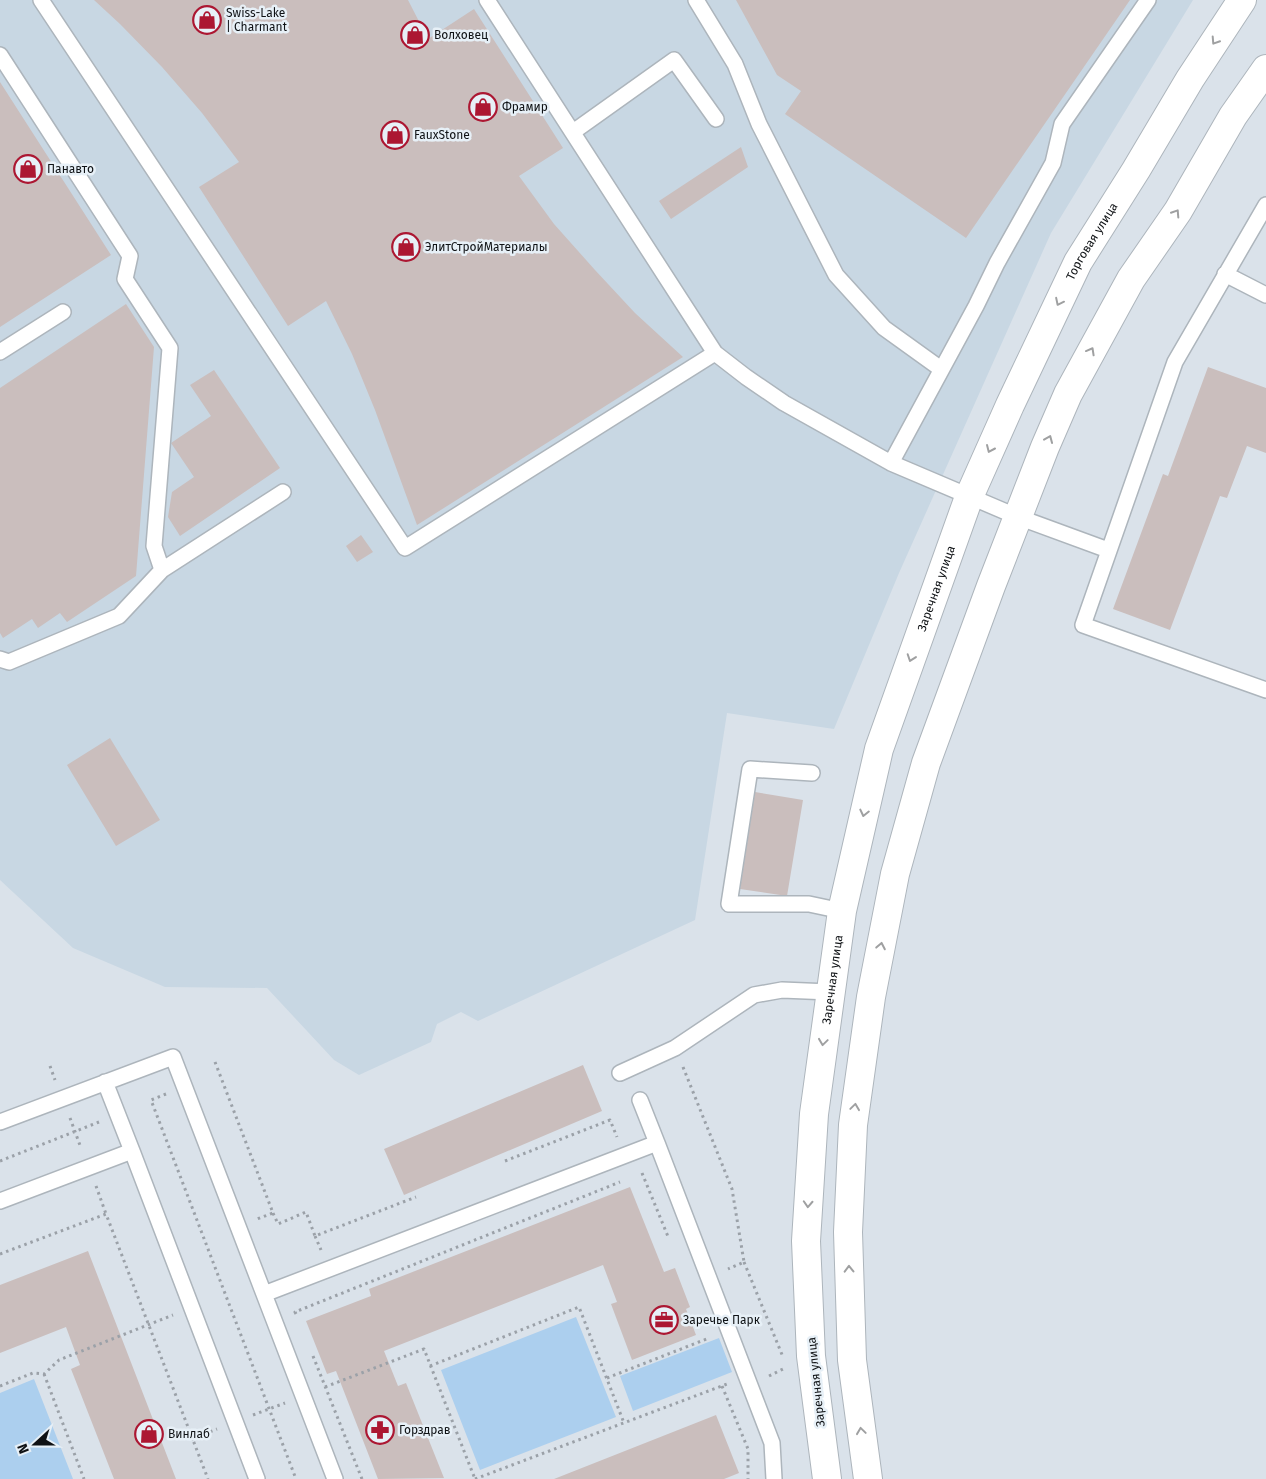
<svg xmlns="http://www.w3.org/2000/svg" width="1266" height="1479" font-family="'Fira Sans',sans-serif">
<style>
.built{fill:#c8d7e3}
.green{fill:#accfee}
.building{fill:#cabebd}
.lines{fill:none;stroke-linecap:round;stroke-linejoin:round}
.service-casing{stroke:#adb5bc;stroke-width:18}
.tertiary-casing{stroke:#adb5bc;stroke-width:30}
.path{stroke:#9ba1a8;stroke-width:3;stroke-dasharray:2.5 4;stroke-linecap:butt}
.service{stroke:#fff;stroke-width:15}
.tertiary{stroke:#fff;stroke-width:28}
.oneway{stroke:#9fa0a1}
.labels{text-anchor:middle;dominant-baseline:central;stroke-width:5;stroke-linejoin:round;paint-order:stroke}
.poi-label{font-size:12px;fill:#0f1215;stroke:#e7f0f7;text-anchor:start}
.street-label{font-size:12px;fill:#0f1215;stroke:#e7f0f7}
</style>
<rect width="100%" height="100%" fill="#dae2ea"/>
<path class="built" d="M0 0H1193L1051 233 899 573 834 729 727 713 695 920 478 1021 461 1012 437 1024 431 1042 359 1075 334 1060 267 988 165 987 73 948 0 880Z"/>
<path class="green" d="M576 1317 616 1417 480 1470 441 1370Z
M719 1338 732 1372 633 1411 620 1376Z
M34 1379 73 1479H0V1393Z"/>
<path class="building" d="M94 0H408L428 39 474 9 563 148 519 176 554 224 595 270 635 313 683 357 417 525 375 410 352 354 326 301 288 326 199 187 239 162 202 113 162 67 120 24Z
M736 0H1130L966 238 785 114 801 91 777 75Z
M0 82 111 255 0 327Z
M741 147 748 167 671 219 659 201Z
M126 304 154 347 136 576 67 622 60 613 38 628 32 619 3 638 0 633V388Z
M1208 367 1266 388V453L1247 446 1227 498 1220 496 1170 630 1113 609 1163 474 1168 476Z
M214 370 280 468 180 536 168 517 172 492 194 477 171 443 211 416 190 385Z
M361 535 373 552 357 562 346 546Z
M110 738 160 820 116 846 67 765Z
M755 792 803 800 787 896 740 889Z
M583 1065 602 1111 404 1195 384 1149Z
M630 1187 664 1272 675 1268 690 1307 686 1309 696 1335 632 1360 611 1304 617 1302 603 1265 384 1351 398 1386 406 1383 444 1478 378 1479 336 1371 327 1374 306 1321 371 1296 369 1289Z
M88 1251 176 1479H114L71 1369 80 1365 66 1327 0 1353V1285Z
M716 1415 739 1473 724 1479H554Z"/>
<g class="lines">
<defs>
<path id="service" d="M41 0 405 548 715 353
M487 0 715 353 746 377 784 403 891 463 1018 517 1108 550
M696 0 735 64 759 124 836 275 884 328 941 369
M0 55 130 256 125 279 170 348 154 546 162 570
M573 132 674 60 716 119
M1266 205 1175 362 1083 625 1266 690
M1225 274 1266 295
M0 352 63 312
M891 463 976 306 997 263 1053 163 1062 124 1148 0
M0 659 9 662 119 616 162 570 283 492
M812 773 750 769 729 904H809L842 911
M620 1073 675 1048 754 995 782 990 830 992
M105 1082 132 1151
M640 1100 657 1143
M0 1122 173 1057 335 1479
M0 1201 132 1151 257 1479
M264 1294 657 1143 772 1443 774 1479"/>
<g id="tertiary">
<path id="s1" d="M827 1479 811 1356 806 1241 814 1114 842 911 879 749 969 497 1010 405 1078 262 1136 170 1190 79 1242 0"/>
<path d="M868 1479 852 1360 848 1232 853 1125 871 997 895 874 926 763 991 586 1045 447 1068 394 1131 279 1178 211 1233 116 1266 69"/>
</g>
</defs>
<use href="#service" class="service-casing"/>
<use href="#tertiary" class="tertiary-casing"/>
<path class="path" d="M215 1062 273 1213 257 1219
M50 1066 55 1080
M683 1067 732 1189 744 1262 728 1269
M166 1094 151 1100 296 1479
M70 1118 81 1148
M0 1161 99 1122
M505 1161 610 1120 617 1137
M642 1173 669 1239
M96 1186 106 1214
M273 1213 278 1224 306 1212 315 1236 416 1197
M315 1236 321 1250
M0 1254 106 1214 208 1479
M744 1262 783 1357
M296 1314 295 1312 620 1182
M313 1356 362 1479
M430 1366 579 1307 624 1423
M44 1374 84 1479
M769 1376 785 1368
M607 1378 709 1338
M0 1386 33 1373 44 1374 59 1360 173 1315
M722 1386 748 1449V1479
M325 1387 424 1349 475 1479
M253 1415 285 1403
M192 1439 217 1429
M475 1479 727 1384"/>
<use href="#service" class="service"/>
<use href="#tertiary" class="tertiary"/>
</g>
<defs><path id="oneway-chevron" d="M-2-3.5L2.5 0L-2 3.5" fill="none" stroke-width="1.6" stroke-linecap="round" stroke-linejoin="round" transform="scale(1.25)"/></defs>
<g class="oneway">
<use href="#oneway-chevron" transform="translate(1215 41) rotate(123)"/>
<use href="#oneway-chevron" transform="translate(1176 213) rotate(-57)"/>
<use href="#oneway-chevron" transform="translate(1059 302) rotate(116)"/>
<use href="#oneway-chevron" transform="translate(1091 351) rotate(-61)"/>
<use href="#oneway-chevron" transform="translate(1049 439) rotate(-67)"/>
<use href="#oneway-chevron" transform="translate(990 449) rotate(114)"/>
<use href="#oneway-chevron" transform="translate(911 658) rotate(109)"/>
<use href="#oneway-chevron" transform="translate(864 813) rotate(103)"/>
<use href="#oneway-chevron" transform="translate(881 946) rotate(-79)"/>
<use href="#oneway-chevron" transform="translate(823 1042) rotate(98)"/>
<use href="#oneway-chevron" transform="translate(855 1107) rotate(-82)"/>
<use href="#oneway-chevron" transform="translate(808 1204) rotate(93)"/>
<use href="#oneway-chevron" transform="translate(849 1269) rotate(-91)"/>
<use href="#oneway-chevron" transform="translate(861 1431) rotate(-98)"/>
</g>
<defs>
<symbol id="shop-ring" viewBox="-11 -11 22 22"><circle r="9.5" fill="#e7f0f7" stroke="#ac1732" stroke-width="1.5"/><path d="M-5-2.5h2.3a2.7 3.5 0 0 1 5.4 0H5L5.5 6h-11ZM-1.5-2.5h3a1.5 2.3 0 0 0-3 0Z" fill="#ac1732"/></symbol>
<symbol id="office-ring" viewBox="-11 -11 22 22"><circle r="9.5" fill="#e7f0f7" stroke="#ac1732" stroke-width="1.5"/><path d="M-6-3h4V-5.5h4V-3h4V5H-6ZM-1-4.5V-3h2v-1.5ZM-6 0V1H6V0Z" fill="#ac1732"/></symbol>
<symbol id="pharmacy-ring" viewBox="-11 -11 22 22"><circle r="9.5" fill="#e7f0f7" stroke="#ac1732" stroke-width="1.5"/><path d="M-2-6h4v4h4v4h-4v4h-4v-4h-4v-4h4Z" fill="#ac1732"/></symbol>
</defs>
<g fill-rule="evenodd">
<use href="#shop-ring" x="191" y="4" width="32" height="32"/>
<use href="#shop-ring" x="399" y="19" width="32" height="32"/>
<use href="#shop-ring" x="467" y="91" width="32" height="32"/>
<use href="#shop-ring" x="379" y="119" width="32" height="32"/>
<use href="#shop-ring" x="12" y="153" width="32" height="32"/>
<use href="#shop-ring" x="390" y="231" width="32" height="32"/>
<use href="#office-ring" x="648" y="1304" width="32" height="32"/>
<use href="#pharmacy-ring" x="364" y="1414" width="32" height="32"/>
<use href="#shop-ring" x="133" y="1418" width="32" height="32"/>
</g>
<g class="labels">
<g class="poi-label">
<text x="226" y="13">Swiss-Lake<tspan x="226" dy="14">| Charmant</tspan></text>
<text x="434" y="35">Волховец</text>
<text x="502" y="107">Фрамир</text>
<text x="414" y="135">FauxStone</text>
<text x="47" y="169">Панавто</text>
<text x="425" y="247">ЭлитСтройМатериалы</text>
<text x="683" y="1320">Заречье Парк</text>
<text x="399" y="1430">Горздрав</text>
<text x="168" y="1434">Винлаб</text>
</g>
<g class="street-label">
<text stroke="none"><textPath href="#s1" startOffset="1289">Торговая улица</textPath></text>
<text stroke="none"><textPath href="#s1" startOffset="908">Заречная улица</textPath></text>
<text stroke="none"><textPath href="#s1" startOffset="502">Заречная улица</textPath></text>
<text transform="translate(816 1382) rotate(-96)">Заречная улица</text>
</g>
</g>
<g transform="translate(35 1444) rotate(249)" stroke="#e7f0f7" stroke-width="4" paint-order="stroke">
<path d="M0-4L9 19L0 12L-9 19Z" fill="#0f1215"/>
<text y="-8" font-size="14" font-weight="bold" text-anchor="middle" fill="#0f1215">N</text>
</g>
</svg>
